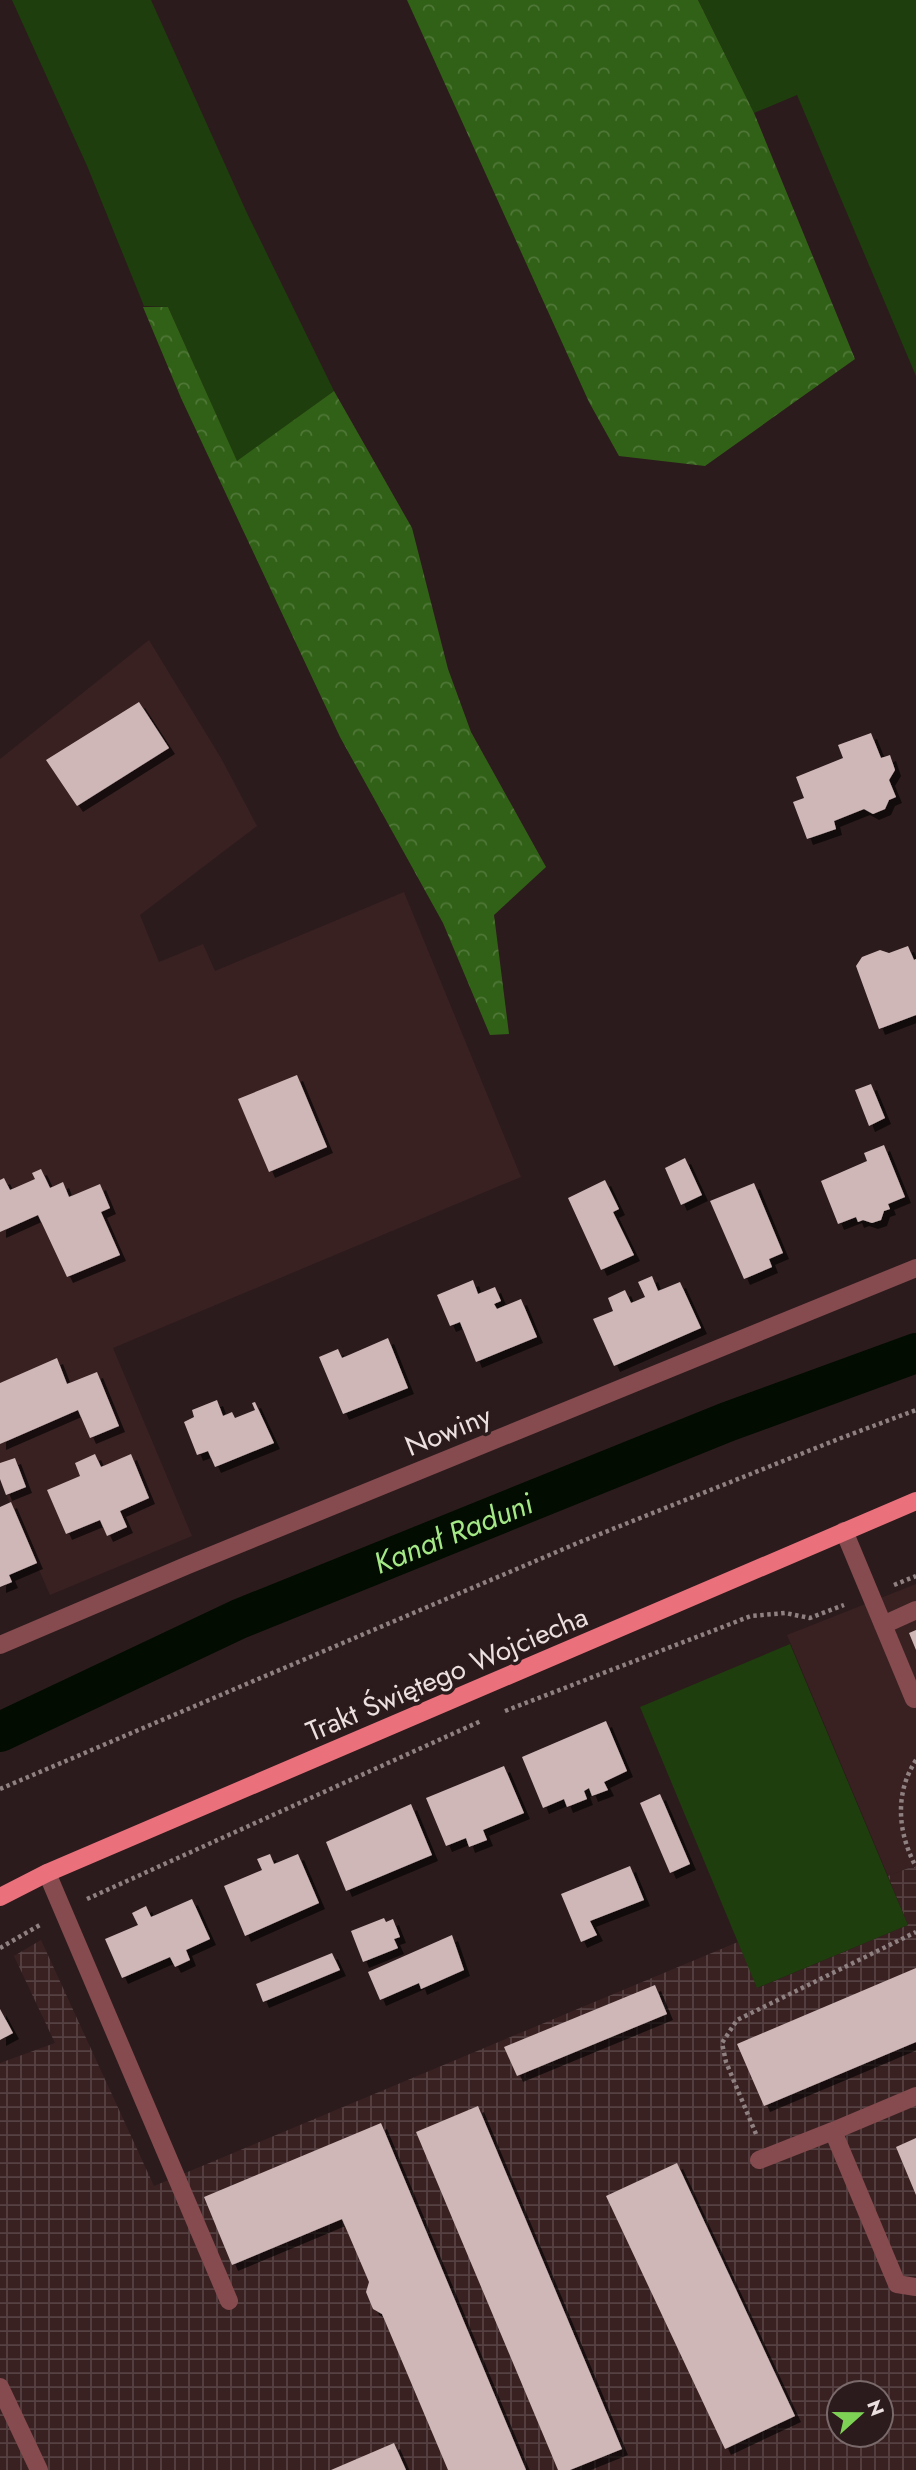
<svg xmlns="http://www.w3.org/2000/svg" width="916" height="2470" font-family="Jost,sans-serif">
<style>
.built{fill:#392122}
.industrial{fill:url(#industrial-grid);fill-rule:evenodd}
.grass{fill:#1e3e0d}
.forest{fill:url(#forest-crowns)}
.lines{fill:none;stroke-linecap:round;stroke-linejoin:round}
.canal{stroke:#020c00;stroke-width:40}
.building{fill:#cfb7b8;filter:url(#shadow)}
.path{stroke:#8f8081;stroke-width:4.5;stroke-dasharray:3.5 3.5;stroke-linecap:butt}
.minor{stroke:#854b4f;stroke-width:18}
.major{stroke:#ea717c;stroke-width:18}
.labels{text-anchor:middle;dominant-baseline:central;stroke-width:7;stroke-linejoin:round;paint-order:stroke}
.street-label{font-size:28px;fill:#ecdfe0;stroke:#2c1b1c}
.water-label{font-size:30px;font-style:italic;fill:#a5e987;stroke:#2c1b1c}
</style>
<defs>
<pattern id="industrial-grid" width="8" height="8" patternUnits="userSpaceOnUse" patternTransform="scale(1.75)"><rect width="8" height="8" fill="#392122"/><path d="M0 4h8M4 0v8" fill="none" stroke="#564142"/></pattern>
<pattern id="forest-crowns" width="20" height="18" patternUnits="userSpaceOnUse" patternTransform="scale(1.75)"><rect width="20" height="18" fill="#316116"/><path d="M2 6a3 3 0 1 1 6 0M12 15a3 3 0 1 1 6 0" fill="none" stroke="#4f7738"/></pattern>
<filter id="shadow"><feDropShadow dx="6" dy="6" stdDeviation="0" flood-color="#0009"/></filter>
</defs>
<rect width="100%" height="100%" fill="#2c1b1c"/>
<path class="built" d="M149 640 221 758 257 826 140 915 159 962 203 944 215 971 404 892 521 1177 113 1348 192 1536 50 1595 0 1480V759Z
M916 1584V1865L888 1876 787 1635Z"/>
<path class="industrial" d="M916 1865V2470H0V2063L55 2043 14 1956 41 1940 154 2186 738 1942 758 1988 908 1925 888 1876ZM839 2393H881V2435H839Z"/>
<path class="grass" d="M12 0H151L246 211 334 391 237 462 168 307 144 306 88 168Z
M698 0H916V376L797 95 754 113Z
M790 1644 908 1925 757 1988 640 1707Z"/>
<path class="forest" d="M407 0H698L754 113 855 359 705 466 619 456 589 402Z
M143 307H168L237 461 334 391 412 528 448 669 471 732 546 867 494 915 509 1034 490 1035 443 923 340 737 181 398Z"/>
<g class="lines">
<path class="canal" id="s1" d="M0 1732 239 1619 727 1422 916 1353"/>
</g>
<path class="building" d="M139 702 169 748 77 806 46 760Z
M871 733 881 758 890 755 895 770 889 780 896 797 889 800 885 809 873 814 864 809 834 821 836 829 807 839 793 802 804 798 796 777 843 758 838 745Z
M908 946 914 960 916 959V1015L879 1029 856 966 862 957 880 950 889 953Z
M297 1075 327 1147 269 1172 238 1099Z
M871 1084 885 1118 869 1126 855 1090Z
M884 1145 905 1197 888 1204 890 1209 884 1211 881 1220 872 1223 863 1220 858 1222 856 1217 838 1224 821 1181 867 1161 864 1153Z
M685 1158 702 1195 681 1205 665 1168Z
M41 1169 50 1188 63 1182 69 1197 100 1184 110 1208 101 1212 120 1255 67 1277 38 1215 0 1232V1180L4 1178 10 1190 35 1179 32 1173Z
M605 1180 619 1209 613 1212 634 1255 601 1270 568 1198Z
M754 1183 783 1253 769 1259 772 1267 744 1279 710 1201Z
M652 1276 658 1291 680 1282 701 1328 614 1366 593 1319 613 1311 608 1298 625 1290 631 1303 645 1297 638 1282Z
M473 1280 478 1294 495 1287 501 1301 494 1304 497 1309 521 1299 537 1337 476 1362 460 1322 450 1326 437 1295Z
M388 1338 408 1388 343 1414 319 1357 338 1349 342 1358Z
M57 1358 67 1384 97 1372 119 1426 90 1438 78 1410 0 1444V1383Z
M217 1400 223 1416 232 1412 235 1418 255 1410 252 1403 255 1402 274 1443 215 1467 208 1451 197 1455 184 1422 194 1417 192 1410Z
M95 1454 101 1467 131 1454 149 1498 120 1511 127 1527 107 1536 100 1520 66 1534 47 1490 80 1476 75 1463Z
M15 1458 26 1487 6 1495 0 1479V1463Z
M11 1502 37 1563 9 1575 12 1582 0 1587V1507Z
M916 1630V1650L909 1633Z
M606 1721 627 1771 604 1782 608 1790 592 1796 589 1788 584 1791 587 1799 567 1807 564 1799 543 1808 522 1757Z
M504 1766 524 1813 483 1830 487 1840 469 1847 466 1838 446 1846 426 1798Z
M660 1794 690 1864 670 1873 640 1803Z
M411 1804 432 1855 346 1891 326 1842Z
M270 1854 274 1864 298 1854 319 1903 245 1936 224 1886 262 1870 257 1859Z
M630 1866 644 1900 590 1921 597 1935 581 1942 561 1894Z
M192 1899 210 1939 186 1950 190 1960 175 1967 170 1957 122 1978 105 1939 138 1925 132 1913 146 1906 151 1917Z
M384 1918 386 1922 393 1919 400 1937 394 1939 398 1948 363 1962 351 1931Z
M452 1935 464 1970 421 1989 419 1983 380 2000 368 1972Z
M332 1953 340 1970 263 2002 256 1984Z
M916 1968V2042L764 2106 737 2044Z
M655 1985 667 2014 517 2076 504 2047Z
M0 2009 13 2033 0 2040Z
M478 2106 622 2449 570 2470H558L416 2132Z
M381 2123 526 2470H448L382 2314 373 2309 366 2292 369 2282 342 2219 232 2265 204 2197Z
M916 2138V2195L896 2147Z
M677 2163 795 2416 725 2449 606 2196Z
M394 2443 406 2470H331Z"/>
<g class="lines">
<path class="path" d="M894 1585 916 1576
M505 1711 751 1616 785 1613 810 1618 844 1605
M916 1760C894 1794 898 1833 916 1867
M0 1789 580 1542 841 1438 916 1410
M87 1899 481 1721
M0 1948 40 1925
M756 2134 726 2062 722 2043 737 2020 916 1932"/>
<path class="minor" d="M844 1531 914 1699 916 1698
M883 1625 916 1610
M0 1645 188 1565 916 1268
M47 1873 229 2301
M916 2096 833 2131 897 2284 916 2287
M759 2160 833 2131
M0 2387 39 2470"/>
<path class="major" d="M0 1897 47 1873 916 1501"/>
</g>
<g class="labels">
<g class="street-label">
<text transform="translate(448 1431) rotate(-22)">Nowiny</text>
<text transform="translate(447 1674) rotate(-23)">Trakt Świętego Wojciecha</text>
</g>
<g class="water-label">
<text stroke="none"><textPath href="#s1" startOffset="495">Kanał Raduni</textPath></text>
</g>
</g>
<g transform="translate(860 2414) rotate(69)"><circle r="33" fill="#2c1b1c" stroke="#79696a" stroke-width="2"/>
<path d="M0-5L12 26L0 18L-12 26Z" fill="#7dd154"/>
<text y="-10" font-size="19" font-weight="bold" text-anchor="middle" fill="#ecdfe0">N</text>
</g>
</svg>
